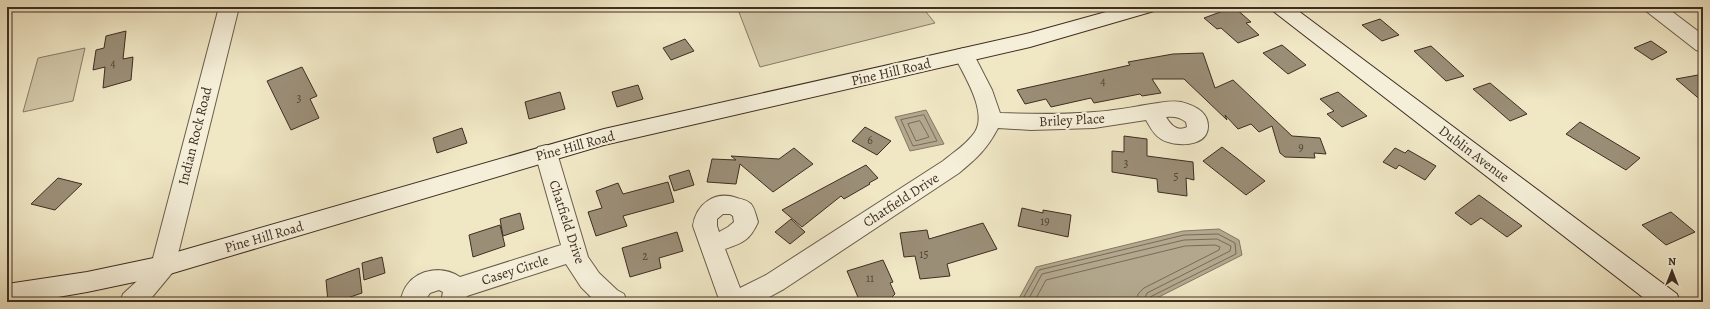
<svg xmlns="http://www.w3.org/2000/svg" width="1710" height="309" font-family="Alegreya,serif">
<style>
.green{fill:#d2c8a9;stroke:#887b66}
.water{fill:#b3a88e;stroke:#847763}
.lines{fill:none;stroke-linecap:round;stroke-linejoin:round}
.shore{stroke:#786b58;stroke-width:1}
.building{fill:#9b8e77;stroke:#3e2e22}
.street-casing{stroke:#6a5c4b;stroke-width:2}
.secondary-casing{stroke:#3e2e22;stroke-width:2}
.street{fill:#f5efd9;fill-rule:evenodd}
.secondary{fill:#f5efd9;fill-rule:evenodd}
.labels{text-anchor:middle;dominant-baseline:central;stroke-width:4;stroke-linejoin:round;paint-order:stroke}
.number-label{font-size:12px;fill:#554637}
.street-label{font-size:14px;fill:#3e2e22;stroke:#f5efd9}
</style>
<rect width="100%" height="100%" fill="#f0e7c5"/>
<filter id="stains"><feTurbulence type="fractalNoise" baseFrequency=".005" numOctaves="4"/><feColorMatrix values="0 0 0 0 .2 0 0 0 0 .09 0 0 0 0 .02 0 0 0 .5 -.17"/></filter>
<radialGradient id="worn" r=".72"><stop offset=".6" stop-color="#630" stop-opacity="0"/><stop offset="1" stop-color="#630" stop-opacity=".3"/></radialGradient>
<path class="green" d="M737 7H922L935 23 760 67Z
M85 48 73 101 23 112 38 58Z"/>
<path class="water" d="M926 110 944 144 910 151 895 117Z
M1219 229 1239 240 1242 255 1149 302H1017L1036 267 1183 231Z"/>
<g class="lines">
<path class="shore" d="M924 115 937 141 913 146 901 120Z
M920 121 929 137 916 141 908 124Z
M1021 302 1039 270 1184 235 1218 234 1235 243 1236 254 1150 297 1148 302
M1027 302 1042 274 1184 240 1217 239 1231 246 1230 251 1147 293 1143 302
M1034 302 1046 280 1185 246 1215 245 1220 247 1219 250 1144 288 1138 294 1137 302"/>
</g>
<path class="building" d="M1234 7 1251 22 1246 23 1259 35 1238 43 1221 28 1217 29 1204 18Z
M1380 19 1399 35 1382 41 1362 25Z
M126 31 123 59 133 57 131 80 103 88 105 67 93 70 96 50 104 48 106 36Z
M685 39 694 51 671 60 663 48Z
M1651 41 1667 52 1652 60 1634 48Z
M1282 45 1306 65 1288 74 1263 53Z
M1431 46 1464 76 1446 81 1414 51Z
M1203 53 1215 88 1233 80 1292 136 1320 138 1326 154 1314 153 1315 158 1285 157 1280 153 1272 126 1259 132 1251 124 1238 129 1225 115 1227 120 1184 79H1152L1161 93 1142 96 1140 94 1094 103 1091 98 1051 107 1046 99 1025 104 1017 90 1130 65 1128 62 1173 54Z
M302 67 317 96 310 99 319 118 291 130 267 81Z
M1698 75 1703 79V102L1676 79Z
M1490 83 1527 114 1510 121 1473 89Z
M638 85 643 99 617 107 612 92Z
M560 92 565 109 529 119 525 102Z
M1338 92 1367 116 1342 127 1327 114 1334 111 1320 99Z
M1580 122 1640 158 1626 170 1566 134Z
M865 127 891 141 877 155 852 141Z
M462 128 467 143 437 153 433 138Z
M1124 136 1147 139V156L1193 162 1194 180 1186 178 1187 196 1158 192 1157 179 1112 172V151L1124 152Z
M1222 147 1239 160 1265 181 1246 195 1203 161Z
M794 148 813 164 773 192 740 164 736 184 707 182 712 159 736 160 731 156 779 159Z
M1395 148 1405 153 1408 150 1436 166 1425 180 1399 165 1396 169 1383 162Z
M866 165 878 178 869 183 870 184 844 199 841 196 802 227 782 210Z
M689 170 694 185 674 191 669 176Z
M58 178 82 184 55 210 31 204Z
M668 182 674 202 623 216 627 226 596 236 588 212 602 208 596 191 618 183 623 194Z
M1479 195 1522 226 1507 237 1481 218 1471 225 1455 213Z
M1022 208 1043 213V210L1071 215 1068 237 1018 226Z
M1671 212 1695 232 1666 245 1642 225Z
M520 213 524 229 503 236 500 219Z
M791 219 805 232 790 244 775 232Z
M983 223 997 249 947 264 950 276 920 279 915 256 904 257 900 233 927 230 929 239Z
M500 225 505 246 473 257 469 235Z
M677 232 683 251 659 258 661 268 630 277 622 248Z
M382 257 385 273 364 280 362 263Z
M883 260 893 282 890 283 895 294 892 297 894 302H860L847 271Z
M359 268 362 293 336 302H328L326 280Z"/>
<g class="lines">
<defs>
<path id="street" d="M219 7H239L175 266 172 273 148 302H120L123 294 137 281 152 262Z
M1643 7H1666L1703 35V52L1696 50 1646 11Z
M964 48 971 50 974 55 992 90 1000 113C1031 114 1063 115 1094 112 1113 111 1132 107 1151 104 1161 103 1171 100 1181 102 1193 105 1208 111 1208 126 1208 148 1174 147 1161 139 1154 135 1150 127 1146 120L1094 128 1031 130 998 128C987 149 977 158 959 173L784 289 760 302H720L693 226C696 204 715 190 737 198 741 199 747 200 751 204 755 209 756 216 758 222 750 240 743 243 725 249L740 288 766 275 943 161C954 152 967 144 975 132 988 111 963 74 954 55L957 50ZM1166 117C1174 116 1180 117 1186 122L1187 127C1177 132 1171 125 1166 117ZM723 214H730L733 216 734 222 728 227 719 232 717 226V219Z
M546 145 554 147 557 153 588 257 599 273 617 290 624 294 627 302H596L581 287 566 264 467 296 465 302H441L443 292 439 290 430 293 424 302H400C402 296 403 290 407 285 419 268 444 266 460 277L561 245 535 153 538 147Z"/>
<path id="secondary" d="M1124 7H1157L1154 11 1030 47 604 145 163 276 87 292 29 302H7V284L87 272 163 256 604 129 1030 33Z
M1270 7H1293L1677 294 1680 302H1649L1273 11Z"/>
</defs>
<use href="#street" class="street-casing"/>
<use href="#secondary" class="secondary-casing"/>
<use href="#street" class="street"/>
<use href="#secondary" class="secondary"/>
</g>
<g class="labels">
<g class="number-label">
<text x="113" y="63">4</text>
<text x="1103" y="81">4</text>
<text x="299" y="98">3</text>
<text x="870" y="140">6</text>
<text x="1301" y="147">9</text>
<text x="1126" y="163">3</text>
<text x="1176" y="176">5</text>
<text x="1045" y="221">19</text>
<text x="924" y="254">15</text>
<text x="645" y="256">2</text>
<text x="870" y="278">11</text>
</g>
<g class="street-label">
<text transform="translate(891 72) rotate(-13)">Pine Hill Road</text>
<text transform="translate(1072 120) rotate(-3)">Briley Place</text>
<text transform="translate(195 136) rotate(-76)">Indian Rock Road</text>
<text transform="translate(575 146) rotate(-15)">Pine Hill Road</text>
<text transform="translate(1474 154) rotate(37)">Dublin Avenue</text>
<text transform="translate(901 200) rotate(-33)">Chatfield Drive</text>
<text transform="translate(567 222) rotate(72)">Chatfield Drive</text>
<text transform="translate(264 237) rotate(-16)">Pine Hill Road</text>
<text transform="translate(515 270) rotate(-18)">Casey Circle</text>
</g>
</g>
<rect width="1710" height="309" fill="none" stroke="#f0e7c5" stroke-width="24"/>
<rect x="8" y="8" width="1694" height="293" fill="none" stroke="#3e2e22" stroke-width="2"/>
<rect x="12" y="12" width="1686" height="285" fill="none" stroke="#3e2e22"/>
<g transform="translate(1672 271)" stroke="#f5efd9" stroke-width="3" paint-order="stroke">
<path d="M0-3L7 15L0 10L-7 15Z" fill="#3e2e22"/>
<text y="-6" font-size="11" font-weight="bold" text-anchor="middle" fill="#3e2e22">N</text>
</g>
<rect width="100%" height="100%" filter="url(#stains)"/>
<rect width="100%" height="100%" fill="url(#worn)"/>
</svg>
